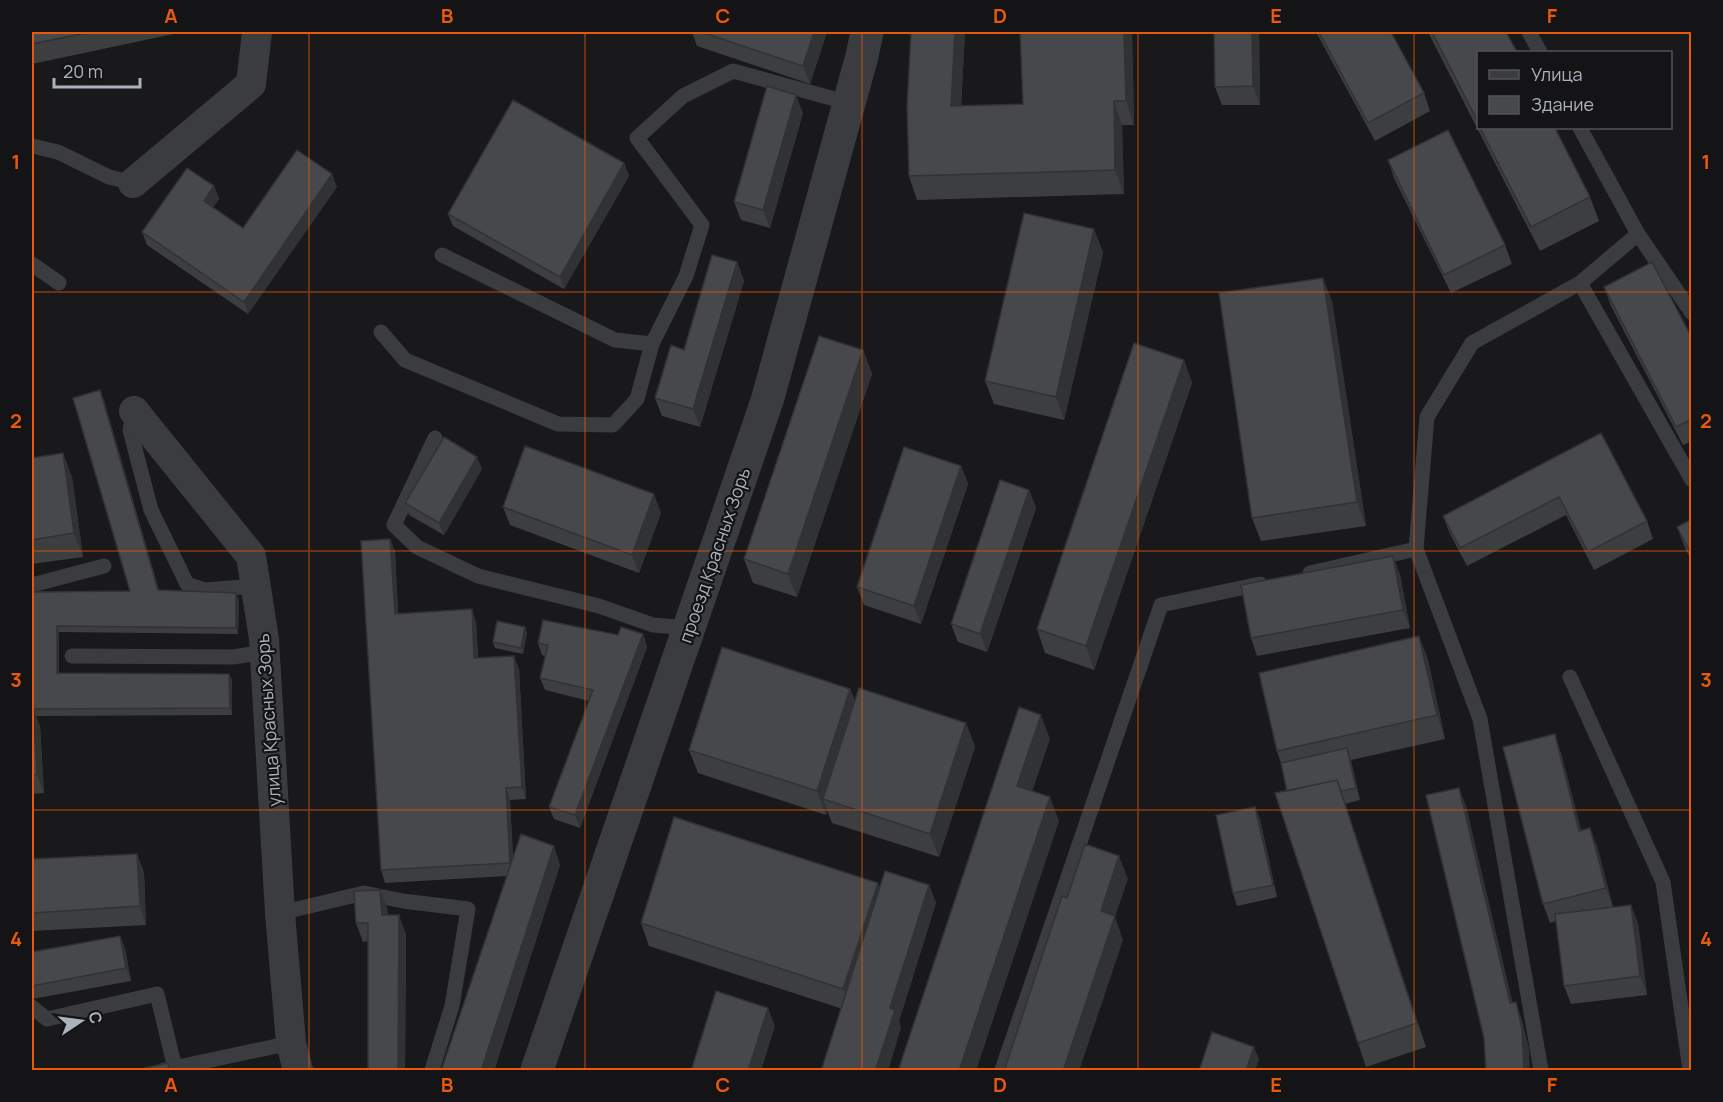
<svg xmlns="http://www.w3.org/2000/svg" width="1723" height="1102" font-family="Manrope,sans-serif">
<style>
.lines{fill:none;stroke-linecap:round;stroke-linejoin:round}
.service{stroke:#3a3c40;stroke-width:15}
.minor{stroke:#3a3c40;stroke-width:30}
.tertiary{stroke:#3a3c40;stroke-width:33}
.wall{fill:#3c3e40}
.shaded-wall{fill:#313234}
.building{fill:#46484b;stroke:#313234;stroke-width:1.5}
.grid{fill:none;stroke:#e8590c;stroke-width:1.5;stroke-opacity:0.55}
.labels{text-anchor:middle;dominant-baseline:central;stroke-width:4.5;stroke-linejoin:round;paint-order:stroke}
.street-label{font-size:18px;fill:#acb2bb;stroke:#141416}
.neatline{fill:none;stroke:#e8590c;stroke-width:2}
.grid-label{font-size:20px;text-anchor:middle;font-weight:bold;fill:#e8590c}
</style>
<rect width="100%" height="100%" fill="#19191b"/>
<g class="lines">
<path class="service" d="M1529 32 1540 52
M1580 128 1638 234
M32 146 58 152 109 177 133 183
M442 255 615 340 652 344 686 276 702 225 637 138 683 96 733 71 849 103
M32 264 59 283
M1580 283 1638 234 1692 313
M381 332 405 360 558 424 613 425 637 399 652 344
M134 411 130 430 151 510 187 584 205 590 256 586
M435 438 394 525 417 547 478 576 599 606 653 625 689 628
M1310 573 1416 549
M32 585 104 566
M72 656 233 657 265 652
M1570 677 1663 882 1690 1070
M280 913 364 893 403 901 468 909 452 1006 432 1070
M32 1007 47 1019 157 994 175 1068
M164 1070 291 1043
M1002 1070 1161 605 1260 584
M1541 1070 1480 719 1416 549 1427 417 1472 343 1580 283 1692 480"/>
<path class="minor" d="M133 183 251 84 257 32
M134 411 251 556 264 639 280 913 291 1043 298 1070"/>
<path class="tertiary" d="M537 1070 767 401 862 56 867 32"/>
</g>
<path class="wall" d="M32 32H183L32 64Z
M692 32H827L810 84 697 46Z
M911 32H965L961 106 1023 104 1020 32H1132L1134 125H1122L1124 194 917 200 909 176Z
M1214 32H1259L1260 105H1222L1215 87Z
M1316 32H1391L1424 93 1430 111 1375 141Z
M1428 32H1506L1479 52V128H1555L1590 197 1599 221 1540 251Z
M803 113 770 228 741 220 734 202Z
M1388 160 1505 245 1512 264 1451 293 1394 178Z
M624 163 629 176 564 289 453 226 448 214Z
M214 186 219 199 213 207 243 228 337 187 248 314 147 245 142 232Z
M1094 229 1103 253 1064 420 994 404 985 381Z
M737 262 744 281 700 427 662 416 655 398Z
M1604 287 1692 338V441L1683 445 1611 306Z
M1332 301 1366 526 1261 541 1252 518Z
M863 350 872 374 797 597 753 583 744 559Z
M1184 360 1192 383 1094 670 1045 653 1037 629Z
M103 397 159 590 239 600 238 634 59 632V673L229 674 232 680V715L36 716 40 726 44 793 32 794V592L130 591Z
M1601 433 1647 521 1653 539 1594 570 1566 515 1467 566 1450 534 1443 516Z
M32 458 72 477 83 557 32 564Z
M961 466 968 484 921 624 864 605 857 587Z
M482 469 444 535 409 515 405 503Z
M1029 490 1036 508 987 652 958 642 951 624Z
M503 507 661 513 639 573 510 525Z
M1692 519V562L1686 550 1677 527Z
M390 539 395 552 398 614 476 622 478 658 519 669 526 799 510 800 513 858 560 865 494 1071H441L507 876 385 883 381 870Z
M1393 556 1400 575 1410 628 1257 656 1251 638Z
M525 627 527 633 523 654 495 648 493 642Z
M643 634 647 647 580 828 554 819 549 807 589 701 545 690 540 678 545 656 542 655 538 643 618 635Z
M1419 636 1428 660 1445 739 1351 760 1360 800 1345 804 1426 1047 1366 1067 1358 1043 1281 763 1277 751Z
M850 689 855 701 966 723 975 747 939 857 832 823 827 810 826 815 698 773 689 750Z
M1561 753 1581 830 1597 846 1613 907 1638 923 1647 995 1571 1004 1564 986 1556 921 1550 923 1543 904Z
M1260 819 1277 897 1237 906 1233 893Z
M32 859 144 872 146 925 32 931Z
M878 883 879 888 929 885 936 903 899 1021 901 1028 649 946 641 923Z
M387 908 388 915 406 934 405 1071H368V941L363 942 356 923Z
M125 948 131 981 32 999V952Z"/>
<path class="shaded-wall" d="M814 32H827L810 84 803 66Z
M955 32H965L960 130 951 106Z
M1124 32H1132L1134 125 1126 101Z
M1252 32H1259L1260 105 1253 86Z
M796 95 803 113 770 228 763 210Z
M1114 101 1122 125 1124 194 1115 170Z
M624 163 629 176 564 289 560 277Z
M332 174 337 187 248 314 244 302Z
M214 186 219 199 209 213 204 201Z
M1094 229 1103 253 1064 420 1056 397Z
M737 262 744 281 700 427 693 409Z
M1323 278 1332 301 1366 526 1357 502Z
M863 350 872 374 797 597 788 574Z
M1184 360 1192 383 1094 670 1086 646Z
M63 453 72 477 83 557 74 533Z
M477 457 482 469 444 535 439 523Z
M961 466 968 484 921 624 914 606Z
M1029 490 1036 508 987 652 980 634Z
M654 494 661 513 639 573 632 555Z
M390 539 395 552 399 626 395 614Z
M1393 556 1400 575 1410 628 1403 610Z
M236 593 239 600 238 634 236 628Z
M472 609 476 622 479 671 474 658Z
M57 626 59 632V680L57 673Z
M525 627 527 633 523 654 521 648Z
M643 634 647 647 580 828 575 815Z
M1419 636 1428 660 1445 739 1437 715Z
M514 656 519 669 526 799 522 787Z
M229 674 232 680V715L230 708Z
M850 689 859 712 823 799 827 810 826 815 817 791Z
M33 707 40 726 44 793 37 775Z
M1041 715 1050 739 1026 810 1017 786Z
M966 723 975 747 939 857 930 834Z
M1555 734 1561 753 1586 849 1579 831Z
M1347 748 1351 760 1360 800 1356 788Z
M1337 780 1426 1047 1417 1023Z
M506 788 510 800 514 876 510 863Z
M1459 788 1466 806 1517 1021 1510 1003Z
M1050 797 1059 821 976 1071H959Z
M1255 807 1260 819 1277 897 1273 885Z
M1590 828 1597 846 1613 907 1606 888Z
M554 846 560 865 494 1071H481Z
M137 854 144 872 146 925 140 906Z
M1119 856 1128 879 1115 917 1123 940 1079 1071H1063L1101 911Z
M878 883 886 906 852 1012 843 989Z
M929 885 936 903 899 1021 901 1028 888 1071H875L890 1008Z
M380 890 387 908 389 934 382 915Z
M1631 905 1638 923 1647 995 1640 976Z
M399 915 406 934 405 1071H398Z
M120 936 125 948 131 981 126 968Z
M1516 1002 1522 1020 1529 1048 1530 1071H1524Z
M768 1008 775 1026 761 1071H748Z
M1254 1047 1259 1059 1255 1071H1246Z"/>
<path class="building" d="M32 32H90L32 44Z
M701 32H814L803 66Z
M911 32H955L951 106 1023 104 1020 32H1124L1126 101H1114L1115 170 909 176 907 107Z
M1214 32H1252L1253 86 1215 87Z
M1319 32H1391L1424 93 1368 123Z
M1432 32H1506L1517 52H1479V124Z
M767 86 796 95 763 210 734 202Z
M513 100 624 163 560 277 448 214Z
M1480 128H1555L1590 197 1531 227Z
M1448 130 1505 245 1444 275 1388 160Z
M297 150 332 174 244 302 142 232 187 168 214 186 204 201 243 228Z
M1024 213 1094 229 1056 397 985 381Z
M712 255 737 262 693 409 655 398 671 345 684 350Z
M1652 262 1692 338V419L1676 427 1604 287Z
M1323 278 1357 502 1252 518 1219 293Z
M819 336 863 350 788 574 744 559Z
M1134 343 1184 360 1086 646 1037 629Z
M100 390 158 590 236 593V628L57 626V673L229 674 230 708 33 709V707H32V592L130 591 73 398Z
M1601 433 1647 521 1588 552 1559 497 1460 548 1443 516Z
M444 437 477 457 439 523 405 503Z
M525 446 654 494 632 555 503 507Z
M904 447 961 466 914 606 857 587Z
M63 453 74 533 32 540V458Z
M1000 480 1029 490 980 634 951 624Z
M1692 519V555L1677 527Z
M390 539 395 614 472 609 474 658 514 656 522 787 506 788 510 863 381 870 361 541Z
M1393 556 1403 610 1251 638 1241 585Z
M543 620 618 635 621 627 643 634 575 815 549 807 593 690 540 678 548 645 538 643Z
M497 621 525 627 521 648 493 642Z
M1419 636 1437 715 1277 751 1259 673Z
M722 647 850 689 817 791 689 750Z
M859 688 966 723 930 834 823 799Z
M32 707H33L37 775H32Z
M1019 707 1041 715 1017 786 1050 797 959 1071H898Z
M1555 734 1579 831 1590 828 1606 888 1543 904 1503 747Z
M1347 748 1356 788 1341 791 1337 780 1287 791 1281 763Z
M1337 780 1417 1023 1358 1043 1275 793Z
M1459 788 1510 1003 1516 1002 1522 1029 1524 1071H1486L1484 1038 1426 795Z
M1255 807 1273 885 1233 893 1216 815Z
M674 817 878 883 843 989 641 923Z
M521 834 554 846 481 1071H441Z
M1085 844 1119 856 1101 911 1115 916 1063 1071H1004L1062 896 1067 898Z
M137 854 140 906 32 913V859Z
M885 871 929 885 890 1008 895 1010 875 1071H821Z
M380 890 382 915H399L398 1071H368V923H356L354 891Z
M1631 905 1640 976 1564 986 1555 914Z
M120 936 126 968 32 986V952Z
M716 991 768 1008 748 1071H691Z
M1212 1032 1254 1047 1246 1071H1199Z
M168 1063 169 1071H131Z"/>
<path class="grid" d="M309 32V1070M585 32V1070M862 32V1070M1138 32V1070M1414 32V1070M32 292H1692M32 551H1692M32 810H1692"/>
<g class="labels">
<g class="street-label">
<text transform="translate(714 555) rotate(-71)">проезд Красных Зорь</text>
<text transform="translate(268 720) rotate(-94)">улица Красных Зорь</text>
</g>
</g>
<rect width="1723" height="1102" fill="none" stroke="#141416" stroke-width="66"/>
<rect x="1477" y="51" width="195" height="78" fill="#141416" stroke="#515358" stroke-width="1.5"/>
<rect x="1489" y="70" width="30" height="9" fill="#3a3c40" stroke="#515358" stroke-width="1.5"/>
<text x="1531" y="81" font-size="18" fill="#acb2bb">Улица</text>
<rect x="1489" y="96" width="30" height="18" fill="#46484b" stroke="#515358" stroke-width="1.5"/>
<text x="1531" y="111" font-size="18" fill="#acb2bb">Здание</text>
<g transform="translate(81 1021) rotate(77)" stroke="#141416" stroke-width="4.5" paint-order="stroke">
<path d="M0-4.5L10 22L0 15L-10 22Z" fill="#acb2bb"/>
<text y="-9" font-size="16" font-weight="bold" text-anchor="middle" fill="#acb2bb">С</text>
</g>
<path d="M54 78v9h86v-9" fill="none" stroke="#acb2bb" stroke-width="3"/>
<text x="63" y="78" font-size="18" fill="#acb2bb" stroke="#141416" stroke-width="4.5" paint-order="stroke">20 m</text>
<rect x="33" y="33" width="1657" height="1036" class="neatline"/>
<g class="grid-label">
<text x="171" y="23">A</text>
<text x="447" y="23">B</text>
<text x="723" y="23">C</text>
<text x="1000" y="23">D</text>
<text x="1276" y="23">E</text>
<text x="1552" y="23">F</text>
<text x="16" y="169">1</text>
<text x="1706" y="169">1</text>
<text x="16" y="428">2</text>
<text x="1706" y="428">2</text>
<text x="16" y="687">3</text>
<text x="1706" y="687">3</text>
<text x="16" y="946">4</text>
<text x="1706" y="946">4</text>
<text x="171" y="1092">A</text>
<text x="447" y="1092">B</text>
<text x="723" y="1092">C</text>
<text x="1000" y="1092">D</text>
<text x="1276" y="1092">E</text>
<text x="1552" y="1092">F</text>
</g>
</svg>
